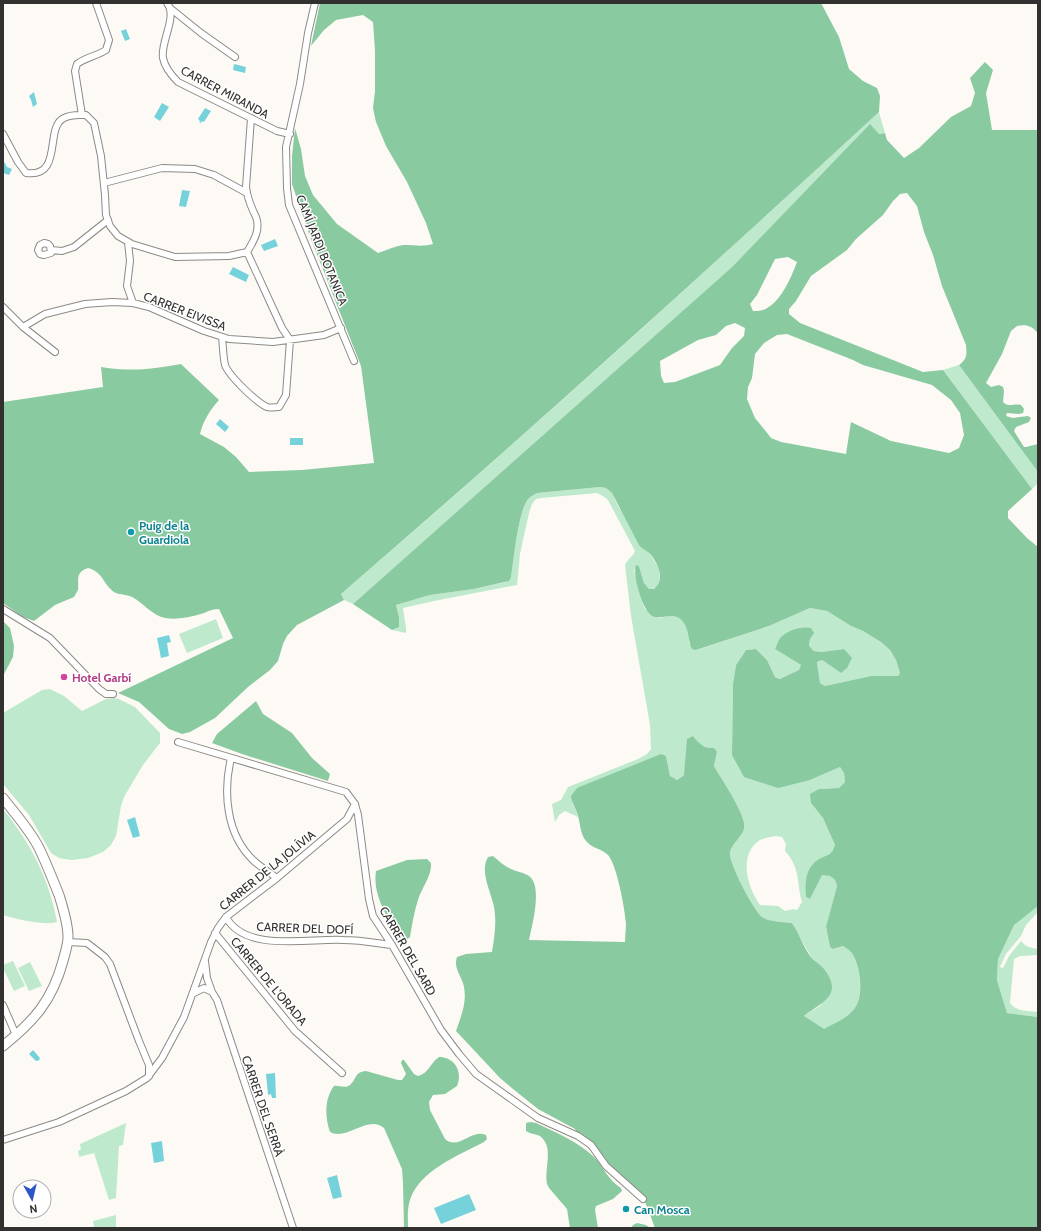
<svg xmlns="http://www.w3.org/2000/svg" width="1041" height="1231" font-family="Cabin,sans-serif">
<style>
.green{fill:#bfe9cd;fill-rule:evenodd}
.forest{fill:#89caa1;fill-rule:evenodd}
.water{fill:#76d2da}
.lines{fill:none;stroke-linecap:round;stroke-linejoin:round}
.street-casing{stroke:#8d8a86;stroke-width:8}
.secondary-casing{stroke:#8d8a86;stroke-width:11}
.street{stroke:#fff;stroke-width:6}
.secondary{stroke:#fff;stroke-width:9}
.culture-dot{fill:#0f9aa8;stroke:#fff;stroke-width:1.5}
.hotel-dot{fill:#d1479c;stroke:#fff;stroke-width:1.5}
.labels{text-anchor:middle;dominant-baseline:central;stroke-width:3;stroke-linejoin:round;paint-order:stroke}
.street-label{font-size:12px;fill:#333130;stroke:#fff}
.culture-label{font-size:12px;font-weight:bold;fill:#0d838f;stroke:#fff;text-anchor:start}
.hotel-label{font-size:12px;font-weight:bold;fill:#b23c85;stroke:#fff;text-anchor:start}
</style>
<rect width="100%" height="100%" fill="#fdfaf5"/>
<path class="green" d="M879 112 885 133 879 134 870 125 732 267 353 604 344 600 341 594C524 437 702 275 879 112Z
M959 365 1038 472V483L1032 489 943 370Z
M600 487 606 488 612 493 618 506 659 568C660 577 661 583 654 589H649L644 583 639 566 634 570 641 598 645 609 659 618C664 617 670 615 675 616 686 619 689 633 689 643L697 650 769 626 810 608 827 611 851 626 863 631 881 642 890 650 896 660 900 673 898 676H871L825 686 820 683 817 662 822 660 841 673 844 649 821 652 814 651 809 647 810 639 788 633 780 638 775 649 801 665 799 670 781 679 775 677 767 660 756 649 746 650 736 665 733 684 732 755 810 780 840 767 844 773 845 782 839 788 819 789 811 803 823 818 835 845C832 854 828 856 819 860L806 897 810 899 822 874 830 876 835 880 837 886 826 928 830 947 833 949 843 946C846 948 849 950 851 952 860 963 864 993 856 1006 850 1017 835 1023 824 1030L804 1016 821 1005 823 968 811 957 792 923C783 922 770 922 762 917 754 911 728 862 730 852 732 842 747 834 744 823 742 809 722 780 714 766L717 752 700 744 693 736 684 775 676 780 670 776 666 756 572 803 576 810 578 817 565 811 559 815 555 822 552 804 561 800 568 787 638 759 647 754 651 749 650 725 631 616 625 565C627 559 633 557 635 551L608 500 603 496 597 493 541 498 536 499 532 504 529 513 520 554 517 585 434 601 403 608 406 628V633L392 630 399 627V617L396 605 430 595 474 589 506 582 511 577C514 559 518 510 529 498 531 496 534 495 537 493ZM775 836 782 837 786 844 785 851C801 869 796 881 802 902L797 910 793 909 785 911 778 906 760 905C747 887 738 854 760 840 764 838 771 837 775 836Z
M216 619 223 638 187 653 179 634Z
M50 689 64 696 82 711 106 699 114 698 119 699 135 707 160 733V743L143 765 124 797 121 806 116 836 111 845 103 852 88 858 72 860 64 859 59 858 51 853 29 815 3 784V713L42 690Z
M3 809C31 844 49 878 57 922 45 926 15 919 3 915Z
M1038 906V912L1026 925 1021 936 1006 954 1000 967 1003 968 1009 956 1021 941C1026 947 1031 948 1038 949V955L1020 956 1014 959 1010 1003C1017 1012 1028 1011 1038 1012V1017L1007 1013 997 980 998 959 1014 924Z
M13 961 25 986 14 991 3 968V965Z
M30 962 42 986 29 991 18 968Z
M126 1123 123 1145 119 1146 116 1198 109 1200 94 1153 79 1157 78 1151 81 1149 80 1144Z
M116 1215V1228H94L93 1221Z"/>
<path class="forest" d="M320 3H821L839 37 849 69 863 81 877 88 880 96 879 112C702 275 523 437 341 594L344 600 297 625 287 636 283 644 278 661 270 670 248 687 215 718 190 732 182 734 169 729 139 702 118 693 233 638 219 609C212 609 207 612 201 614 190 617 177 620 165 618 151 615 144 603 132 597 126 594 119 595 114 592 103 584 103 572 88 568 75 572 79 580 78 590L74 597 55 605 34 621 23 617 3 603V402L103 387 101 367C132 372 151 369 181 364L219 400C210 410 203 421 200 434L224 447 236 457 249 472 302 470 374 463 361 366 309 234 292 184V156L295 128 301 149 305 176 313 195 337 224 378 253C387 250 395 246 404 245 414 245 423 247 433 244L426 223 407 182 386 146 376 122 373 108 375 91V51L373 22 363 15 336 20 324 30 311 46Z
M985 62 993 70 986 93 992 130H1038V334C1033 326 1026 324 1017 326L1011 331 1002 354 986 383 991 387 999 385 1003 387 1004 391 1003 402C1009 408 1013 403 1021 405L1024 409 1023 413 1019 414 1007 413 1006 416 1013 418 1028 416 1031 418 1029 422 1016 427 1014 431 1024 447H1026L1038 444V472L959 365C967 359 967 355 966 345L942 286 933 255 924 232 917 206 907 193 900 194 893 201 883 215 856 239 847 250 811 276 796 301 789 309V314L800 323 923 372 943 370 1032 489 1008 511V518L1027 538 1038 547V906L1014 925 998 959 997 980 1007 1013 1038 1017V1228H655L644 1199 618 1180 591 1145 578 1136 575 1129 538 1109 513 1089 500 1078 456 1031C461 1016 467 1003 464 987 462 976 453 969 457 957L466 954 492 952C494 940 496 927 495 915 495 897 478 874 488 857L493 856C499 861 504 866 511 869 517 872 523 872 529 876 543 886 532 925 529 940L625 942C625 936 626 930 626 924 625 910 617 865 608 855 602 849 592 848 587 842 579 834 581 821 576 810 574 805 572 803 571 796L577 788 661 754 666 756 670 776 677 780 684 775 687 739 693 736C699 743 704 749 714 748L717 752 714 766C722 780 742 809 744 823 747 834 732 842 730 852 728 862 754 911 762 917 770 922 783 922 792 923 799 933 803 946 810 956 814 961 820 964 824 969 844 995 822 1002 804 1016L824 1029C835 1023 850 1017 856 1006 864 993 860 963 851 952 849 950 846 948 843 946L833 949 830 947 826 927 837 886 835 880 830 876 822 875 810 899 806 897C805 882 805 868 819 859 829 854 831 856 835 845L823 818 811 803 810 794 819 789 839 788 845 782 844 773 840 767 810 780 778 788 744 777 732 755 733 684 736 665 746 650 756 649 767 660 775 677 780 679 799 670 801 665 775 649C777 645 778 640 781 637 789 630 801 626 811 628L814 633 810 639 809 646 814 651 821 652 844 649 852 658 847 668 841 673 822 660 817 662 820 683 825 686 871 676H898L900 673 896 660 890 650 881 642 863 631 851 626 827 611 810 608 769 626 696 650 692 649C687 639 690 626 679 618 671 613 661 620 652 616 643 611 632 575 636 565L639 566 644 583 649 589H654C665 580 659 565 651 555 647 550 643 550 639 545L612 493 606 488 600 487 537 493C534 495 531 496 529 498 518 510 514 559 511 577L509 581 474 589 430 595 396 605 399 617V627L392 630 353 604 732 267 870 124 879 134 885 133 887 140 904 158 919 148 951 117 971 106 975 93 970 78ZM788 257 797 262C791 278 780 304 763 310 760 311 756 311 753 311L750 304 757 295 775 259ZM735 323 745 328 744 336 732 348 720 365 675 382 664 383 661 376 660 361 698 340 716 335 726 326ZM787 334 853 360 863 365 932 385 951 400 960 413 964 435 959 448 949 453 891 441 851 422 846 454 781 442 771 438 764 429 755 418 747 399 748 387 752 378 755 354 764 343 777 335Z
M3 621 10 628 14 646 13 657 3 676Z
M256 701 263 714 292 733 312 758 330 774 328 781 242 754 212 743 217 734Z
M427 859 431 863C432 876 422 887 418 900 414 912 412 925 410 937L406 940H401C389 920 372 896 376 871L407 860Z
M439 1057C455 1057 463 1072 457 1086L445 1094 433 1095 429 1102 430 1110 445 1139C459 1151 471 1128 486 1135L487 1139 484 1142C459 1155 419 1171 410 1200 407 1209 408 1219 408 1228H404L403 1183 402 1169 384 1128C368 1114 347 1141 330 1132 325 1118 324 1099 334 1086 339 1085 345 1089 350 1085 357 1079 354 1072 366 1071L398 1080H402L406 1074 401 1063 402 1060H404L414 1074 418 1076C428 1074 431 1062 439 1057Z
M531 1122 536 1123C557 1133 579 1142 595 1158 604 1168 609 1181 621 1188L622 1191 613 1199 596 1206 595 1210 598 1228H570L567 1209 549 1188 547 1184C544 1170 553 1150 543 1139 539 1133 531 1135 526 1131V1123Z
M637 1223 646 1225 650 1228H631L633 1225Z"/>
<path class="water" d="M126 29 130 39 125 41 121 31Z
M234 64 246 67 245 73 233 70Z
M34 92 37 104 33 107 31 100 29 96Z
M162 103 169 107 160 121 154 117Z
M205 108 211 111 204 122 202 121 201 123 199 122 200 121 198 119Z
M3 162 5 163 7 167 12 169 9 175 3 173Z
M182 190 190 191 186 207 179 206Z
M275 239 278 246 264 251 261 245Z
M233 267 249 275 246 282 229 274Z
M220 419 229 427 225 432 216 424Z
M290 438H303V445H290Z
M169 635 171 642 167 643 169 656 161 658 157 638Z
M135 817 140 836 133 838 127 820Z
M33 1050 40 1058 39 1059 40 1060 36 1061 29 1054Z
M275 1073 276 1098H272L271 1094 268 1095 266 1074Z
M162 1141 164 1161 154 1163 151 1143Z
M337 1175 342 1197 333 1199 327 1178Z
M469 1194 476 1210 441 1224 434 1208Z"/>
<g class="lines">
<defs>
<path id="street" d="M167 3C178 17 160 42 163 58 165 68 171 75 178 82L277 131 290 134
M315 3 308 33 300 84 286 147 287 188 289 205 354 361
M170 8 201 33 235 57
M82 115 75 71 77 64C86 57 97 56 106 50L109 40 96 3
M3 134 18 162 26 173C64 178 44 127 64 118 71 114 78 115 86 115L94 123 101 156 105 195 106 215 110 226 118 236 132 244 175 257 229 256 247 252C253 242 261 230 256 217 252 209 249 202 247 193L214 175 195 169 162 168 104 183
M247 193 246 187 251 118
M128 242 130 261 127 286 133 303
M44 243 48 244 50 246 51 253 44 255 40 254 38 250 40 245Z
M51 250 62 251 74 247 108 220
M3 307 23 327 55 352
M23 327 45 314 85 304 112 302 133 303 149 307 204 331 229 339 273 342 324 335 341 328
M222 337C223 346 223 356 225 365 229 376 256 402 267 407 270 408 275 407 279 407L286 395 290 340 282 328 247 252
M3 609 50 638 99 689 106 694H113
M178 742 346 792 355 804 358 815 369 899 373 916 392 945 441 1030 459 1054 476 1074 538 1118 578 1136 591 1145 606 1166 643 1199
M231 758C223 792 226 834 253 860 260 867 269 872 277 878
M226 917C245 953 310 938 343 940 360 940 376 943 392 945
M215 933 295 1031 342 1073
M68 942 87 943 105 957 110 964 139 1041 149 1065V1076
M205 961 207 978 212 992
M194 993 204 988 212 992 217 1000 293 1228
M3 1005 16 1035
M3 1140 59 1122 126 1091 147 1078 162 1058 184 1017 211 942 218 928 226 917 277 878 347 819 355 804"/>
<path id="secondary" d="M3 798C16 815 31 831 40 850 47 865 53 880 59 895 63 908 68 923 68 937 68 945 65 953 63 961 52 1001 34 1021 3 1046"/>
</defs>
<use href="#street" class="street-casing"/>
<use href="#secondary" class="secondary-casing"/>
<use href="#street" class="street"/>
<use href="#secondary" class="secondary"/>
</g>
<g class="culture-dot">
<circle cx="131" cy="532" r="4"/>
<circle cx="626" cy="1209" r="4"/>
</g>
<circle class="hotel-dot" cx="64" cy="677" r="4"/>
<g class="labels">
<g class="street-label">
<text transform="translate(225 92) rotate(28)">CARRER MIRANDA</text>
<text transform="translate(322 250) rotate(68)">CAMÍ JARDI BOTANICA</text>
<text transform="translate(185 311) rotate(21)">CARRER EIVISSA</text>
<text transform="translate(267 870) rotate(-39)">CARRER DE LA JOLÍVIA</text>
<text transform="translate(305 928) rotate(2)">CARRER DEL DOFÍ</text>
<text transform="translate(408 951) rotate(60)">CARRER DEL SARD</text>
<text transform="translate(269 981) rotate(50)">CARRER DE L'ORADA</text>
<text transform="translate(263 1106) rotate(71)">CARRER DEL SERRÀ</text>
</g>
<g class="culture-label">
<text x="139" y="525">Puig de la<tspan x="139" dy="14">Guardiola</tspan></text>
<text x="634" y="1209">Can Mosca</text>
</g>
<g class="hotel-label">
<text x="72" y="677">Hotel Garbí</text>
</g>
</g>
<rect width="1041" height="1231" fill="none" stroke="#333130" stroke-width="8"/>
<g transform="translate(32 1199) rotate(172)"><circle r="19" fill="#ffffff" stroke="#adadac"/>
<path d="M0-3L7 15L0 10L-7 15Z" fill="#2c56c5"/>
<text y="-6" font-size="11" font-weight="bold" text-anchor="middle" fill="#333130">N</text>
</g>
</svg>
